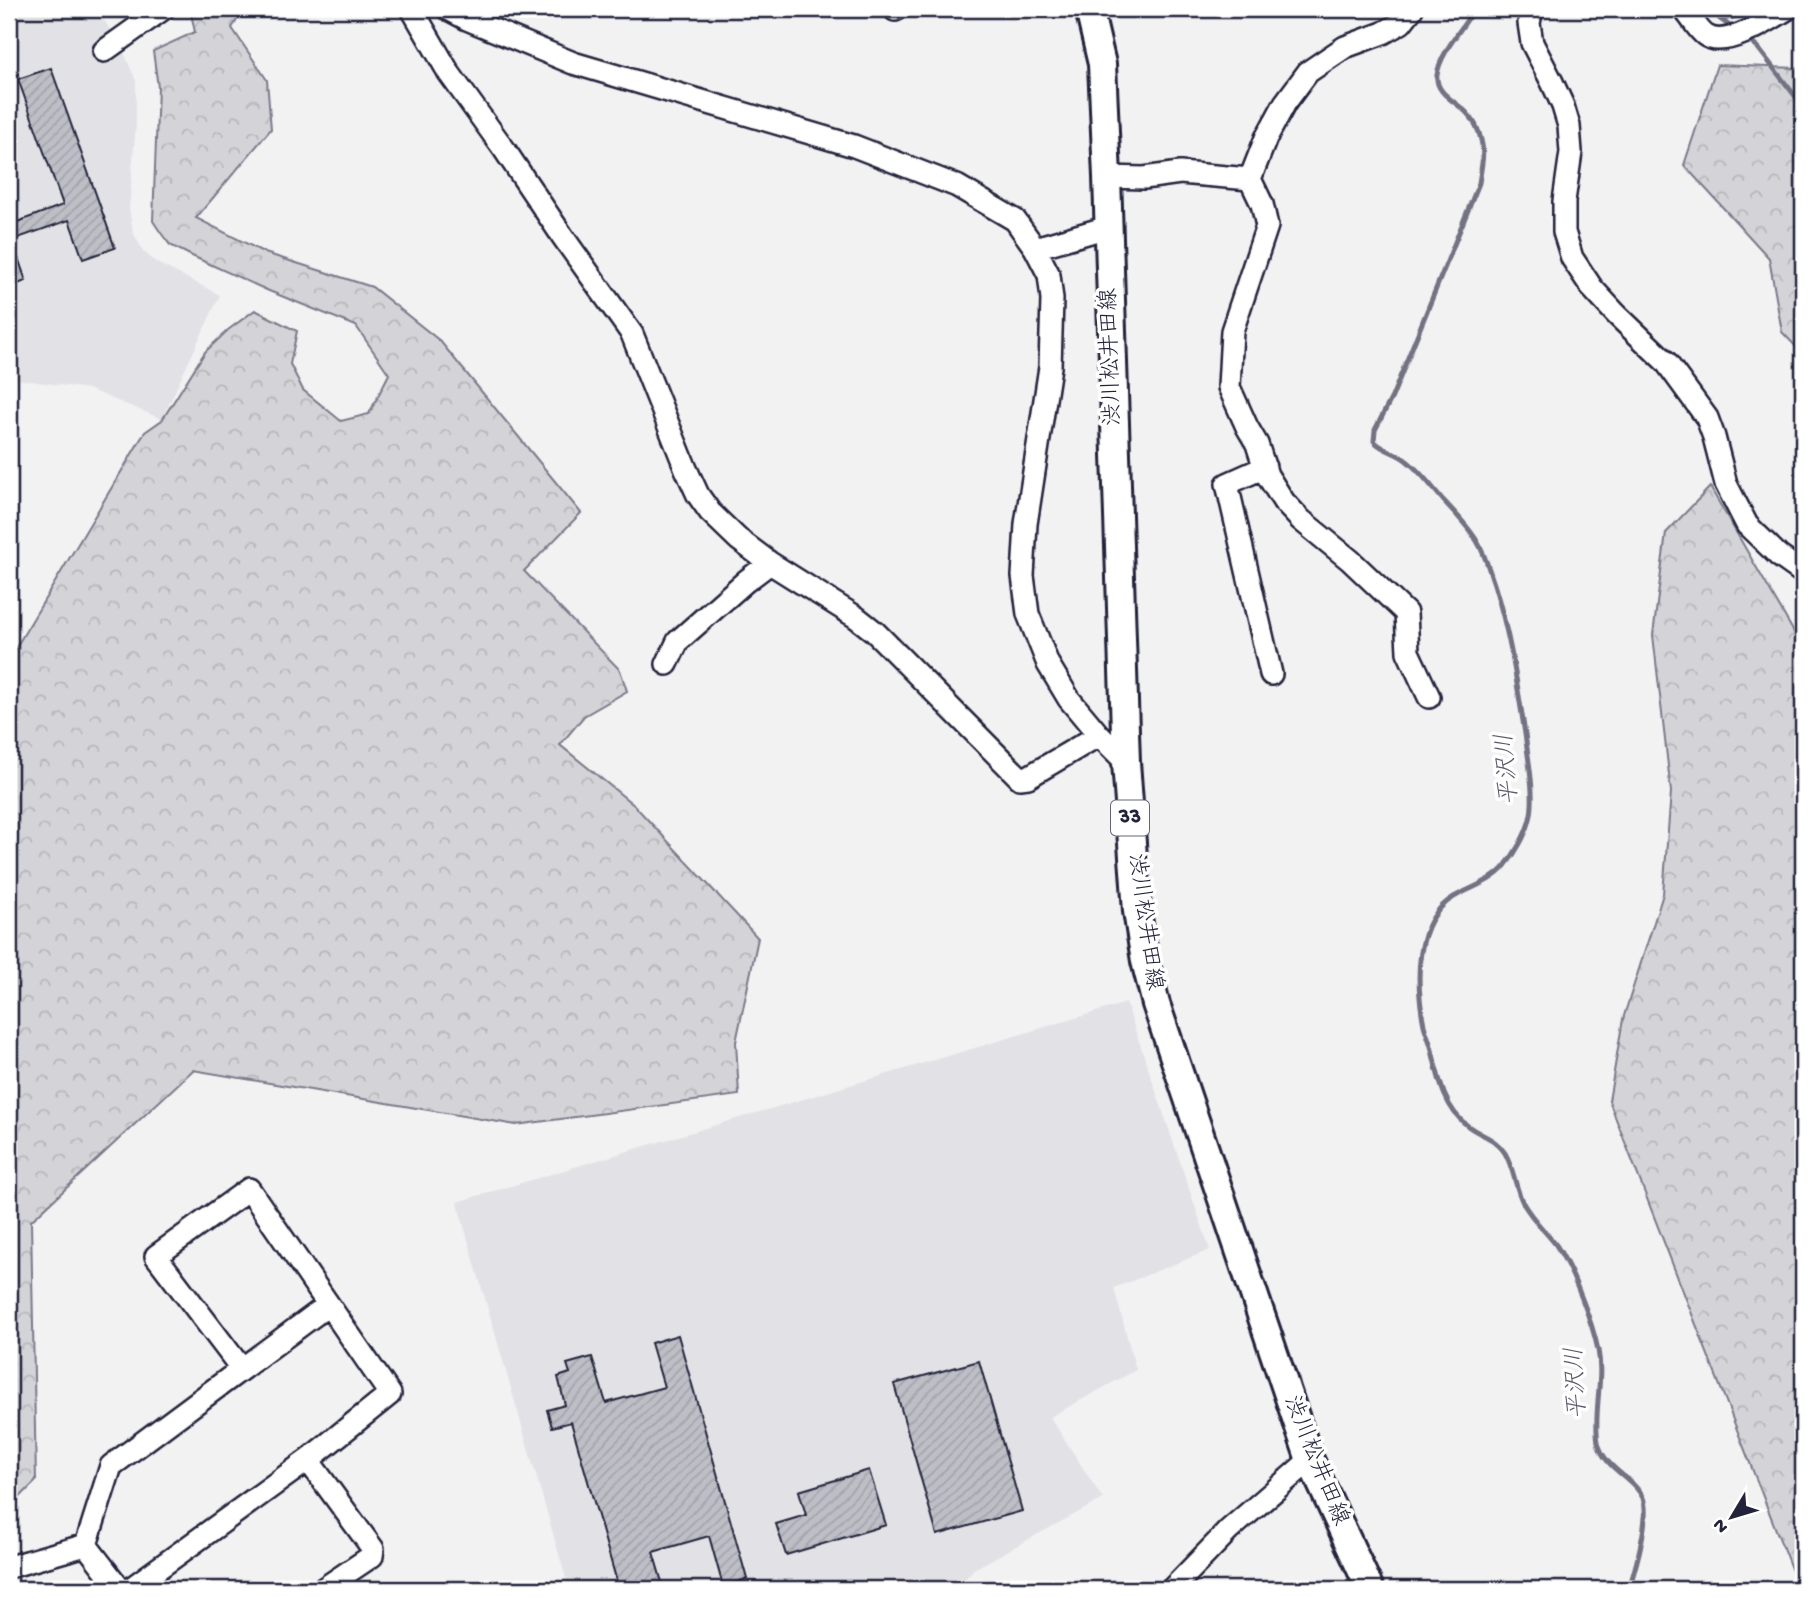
<svg xmlns="http://www.w3.org/2000/svg" width="1812" height="1598" font-family="'Gochi Hand','Klee One',sans-serif">
<style>
.built{fill:#e2e2e6}
.forest{fill:url(#forest-crowns);stroke:#7a7a8a;stroke-width:2}
.lines{fill:none;stroke-linecap:round;stroke-linejoin:round}
.stream{stroke:#727282;stroke-width:5}
.building{fill:url(#building-hatch);stroke:#22223b;stroke-width:2}
.minor-casing{stroke:#22223b;stroke-width:26}
.major-casing{stroke:#22223b;stroke-width:32}
.minor{stroke:#fff;stroke-width:21}
.major{stroke:#fff;stroke-width:26}
.labels{text-anchor:middle;dominant-baseline:central;stroke-width:7;stroke-linejoin:round;paint-order:stroke}
.shield{fill:#fff;stroke:#646476;stroke-width:2}
.shield-label{font-size:21px;font-weight:bold;fill:#22223b}
.street-label{font-size:23px;fill:#22223b;stroke:#fff}
.water-label{font-size:24px;font-style:italic;fill:#58586b;stroke:#fff}
</style>
<defs>
<pattern id="forest-crowns" width="20" height="18" patternUnits="userSpaceOnUse" patternTransform="scale(1.75)"><rect width="20" height="18" fill="#d3d3d8"/><path d="M2 6a3 3 0 1 1 6 0M12 15a3 3 0 1 1 6 0" fill="none" stroke="#b5b5ba"/></pattern>
<pattern id="building-hatch" width="6" height="6" patternUnits="userSpaceOnUse" patternTransform="scale(1.75)"><rect width="6" height="6" fill="#bebec6"/><path d="M-1 1l2-2M0 6l6-6M5 7l2-2" fill="none" stroke="#a3a3ab"/></pattern>
</defs>
<rect width="100%" height="100%" fill="#f2f2f3"/>
<filter id="ink" filterUnits="userSpaceOnUse"><feTurbulence type="fractalNoise" baseFrequency=".0143" numOctaves="2"/><feDisplacementMap in="SourceGraphic" scale="14" xChannelSelector="R" yChannelSelector="G"/><feConvolveMatrix kernelMatrix="1 2 1 2 8 2 1 2 1" color-interpolation-filters="sRGB"/></filter>
<g filter="url(#ink)">
<path class="built" d="M9 9H93L102 17 122 48 136 81V123L129 209 133 232 143 251 157 263 220 295 162 419 88 389 9 378Z
M1126 1003 1210 1250 1114 1288 1136 1370 1050 1417 1103 1499 974 1569 956 1589H569L457 1202Z"/>
<path class="forest" d="M190 9H244L232 28 267 80 271 129 196 218 265 253 372 287 440 341 581 513 524 571 620 670 627 691 584 716 560 745 635 806 758 938 736 1042 739 1095 516 1125 193 1070 31 1221 36 1481 9 1508V659L145 432 162 420 205 352 228 330 255 310 297 331 290 364 303 390 341 421 369 414 389 374 356 326 269 291 192 256 170 245 161 233 153 221 158 87 153 51 195 32Z
M1717 65 1798 68 1803 76V354L1782 332 1769 258 1684 165Z
M1710 487 1803 648V1589H1799L1609 1101 1623 1019 1663 894 1671 792 1653 635 1666 533Z"/>
<g class="lines">
<path class="stream" d="M1474 9C1463 28 1440 53 1437 75 1435 93 1455 101 1466 112 1473 119 1479 130 1481 140 1485 154 1481 168 1479 183L1392 397 1375 430 1374 441C1383 451 1397 452 1407 461 1421 472 1432 487 1443 500 1455 513 1468 526 1477 541 1485 554 1489 570 1494 584 1510 635 1517 682 1525 734 1528 757 1536 797 1530 819 1526 835 1515 854 1505 866 1492 882 1471 887 1454 897 1413 921 1416 984 1424 1025 1426 1033 1430 1041 1432 1050 1438 1076 1444 1109 1468 1126 1481 1136 1496 1138 1505 1153 1514 1169 1515 1187 1523 1203 1532 1219 1545 1231 1556 1245 1572 1269 1592 1321 1598 1350 1604 1380 1593 1412 1598 1442 1601 1458 1614 1468 1626 1478 1632 1483 1640 1491 1643 1498 1651 1517 1635 1569 1629 1589
M1711 9 1720 19 1737 31
M1720 19 1745 15 1752 9
M1747 39 1758 48 1803 106"/>
</g>
<path class="building" d="M51 68 115 248 83 259 69 220 12 240 26 281 9 287V225L63 205 18 79Z
M678 1335 747 1579 723 1586 709 1536 653 1552 664 1589H619L571 1422 552 1427 547 1410 565 1405 558 1377 570 1373 567 1364 592 1357 606 1403 664 1387 651 1343Z
M979 1361 1022 1511 937 1535 894 1384Z
M869 1470 886 1525 786 1555 776 1524 806 1515 799 1491Z"/>
<g class="lines">
<defs>
<path id="minor" d="M412 9 449 73 504 149 563 237 632 334 686 469 698 495 710 512 738 539 770 563 856 617 875 632 1020 778 1028 777 1099 735
M448 9 467 19 573 63 854 146 957 186 1015 220 1035 248 1049 275 1052 299 1050 367 1026 524 1023 576 1028 614 1048 664 1069 699 1099 735 1126 762
M1532 9 1529 23 1532 43 1552 82 1563 106 1569 126 1571 152 1564 201V232L1572 258 1592 288 1616 314 1666 362 1707 418 1714 437 1726 484 1747 525 1779 556 1803 573
M1686 9 1687 13C1693 20 1698 30 1705 35 1724 50 1770 20 1787 9
M895 10 897 9
M104 51 163 9
M1107 177 1144 178 1180 173 1250 179 1266 138 1285 103 1308 72 1345 47 1383 33 1401 23 1412 9
M1250 179 1262 204 1267 226 1232 331 1229 387 1247 427 1257 444 1267 475 1284 502 1301 520 1350 560 1406 613 1408 652 1429 697
M1035 248 1108 227
M1265 467 1227 484 1271 674
M667 664 678 641 746 581 770 563
M308 1460 373 1549 372 1556 323 1589
M86 1545 111 1466 328 1305
M9 1567 86 1545 120 1589
M130 1589 308 1460 390 1394 249 1189 156 1256 241 1368
M1172 1589 1229 1530 1310 1460"/>
<path id="major" d="M1089 9 1102 64 1107 177 1126 762 1137 911 1145 961 1156 1004 1310 1460 1370 1589"/>
</defs>
<use href="#minor" class="minor-casing"/>
<use href="#major" class="major-casing"/>
<use href="#minor" class="minor"/>
<use href="#major" class="major"/>
</g>
</g>
<g class="labels">
<rect class="shield" x="1111" y="800.5" width="38" height="35" rx="5"/>
<g class="shield-label">
<text x="1130" y="818">33</text>
</g>
<g class="street-label">
<text transform="translate(1112 357) rotate(-92)">渋川松井田線</text>
<text transform="translate(1144 922) rotate(82)">渋川松井田線</text>
<text transform="translate(1315 1461) rotate(68)">渋川松井田線</text>
</g>
<g class="water-label">
<text transform="translate(1509 769) rotate(-95)">平沢川</text>
<text transform="translate(1578 1383) rotate(-93)">平沢川</text>
</g>
</g>
<rect width="1812" height="1598" fill="none" stroke="#fff" stroke-width="35"/>
<rect x="18" y="18" width="1777" height="1563" fill="none" stroke="#22223b" stroke-width="2.5" filter="url(#ink)"/>
<g transform="translate(1732 1517) rotate(232)" stroke="#ffffff" stroke-width="5" paint-order="stroke">
<path d="M0-5L12 26L0 18L-12 26Z" fill="#22223b"/>
<text y="-10" font-size="19" font-weight="bold" text-anchor="middle" fill="#22223b">N</text>
</g>
</svg>
